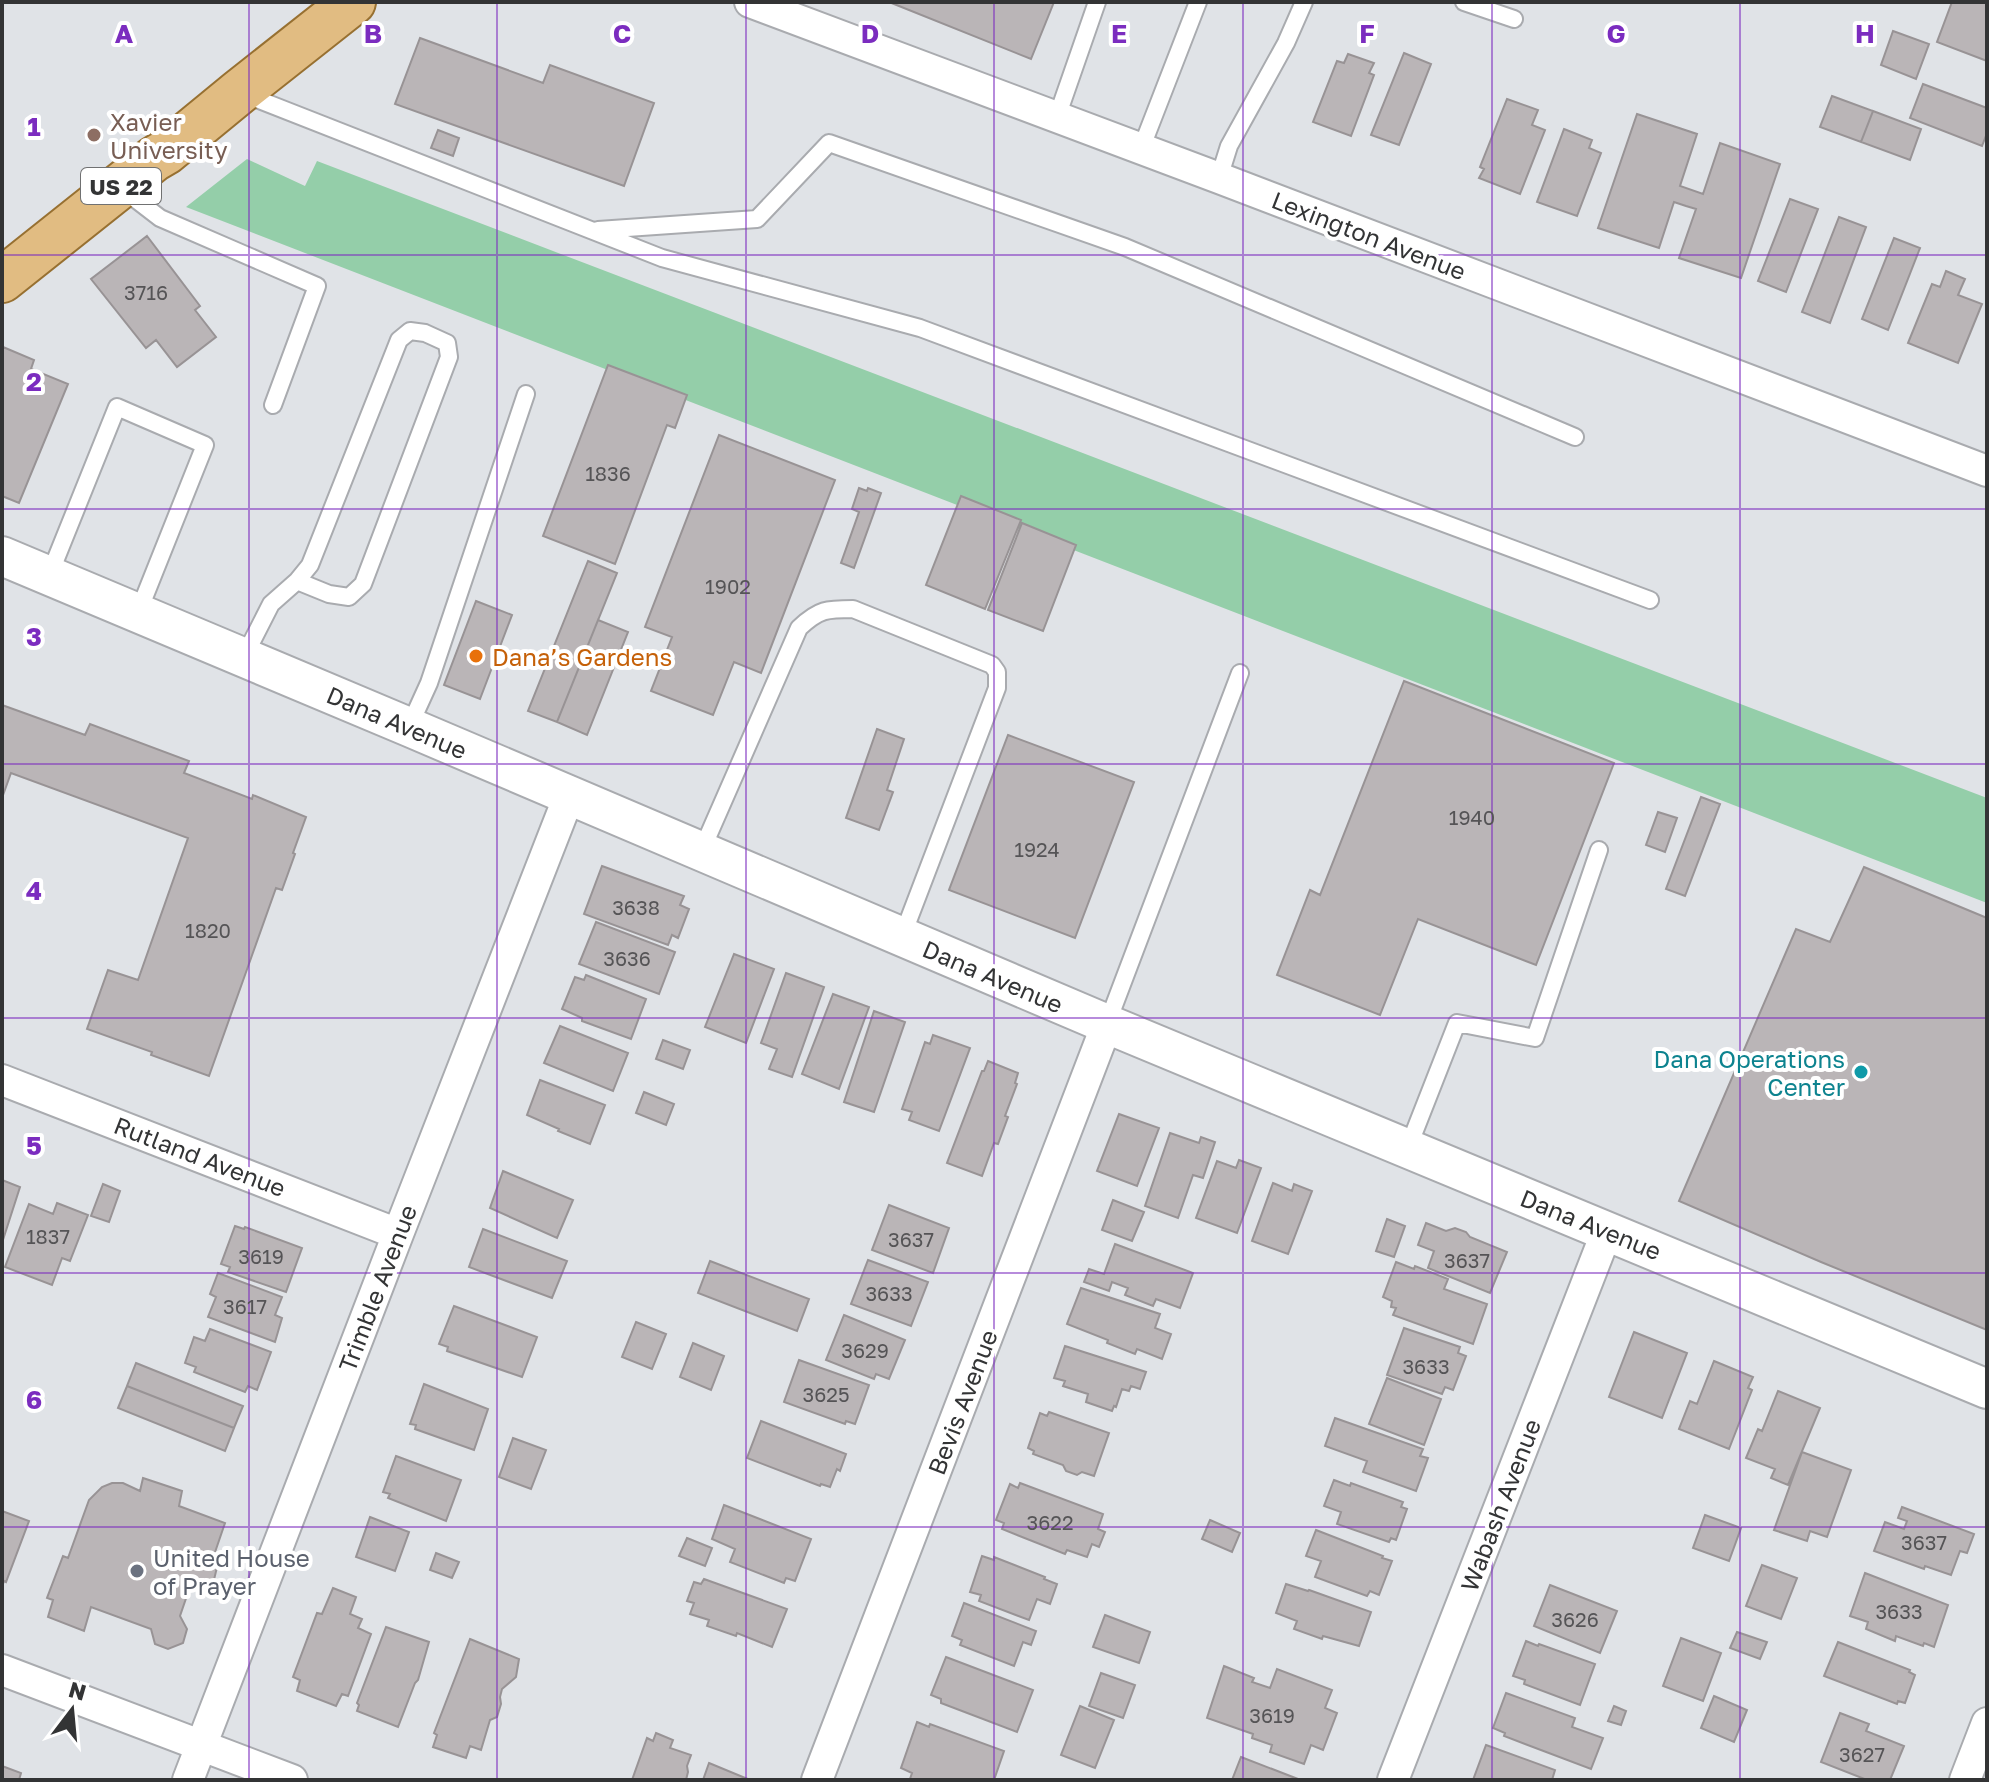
<svg xmlns="http://www.w3.org/2000/svg" width="1989" height="1782" font-family="'Golos Text',sans-serif">
<style>
.green{fill:#94cea9}
.building{fill:#bab5b7;stroke:#989395;stroke-width:2}
.lines{fill:none;stroke-linecap:round;stroke-linejoin:round}
.service-casing{stroke:#a9abaf;stroke-width:20}
.minor-casing{stroke:#a9abaf;stroke-width:34}
.tertiary-casing{stroke:#a9abaf;stroke-width:42}
.primary-casing{stroke:#977031;stroke-width:48}
.service{stroke:#fff;stroke-width:16}
.minor{stroke:#fff;stroke-width:30}
.tertiary{stroke:#fff;stroke-width:38}
.primary{stroke:#e1bc82;stroke-width:44}
.grid{fill:none;stroke:#7b2cbf;stroke-width:2;stroke-opacity:0.55}
.education-dot{fill:#8d6e63;stroke:#fff;stroke-width:3}
.food-dot{fill:#e8710a;stroke:#fff;stroke-width:3}
.culture-dot{fill:#0f9aa8;stroke:#fff;stroke-width:3}
.worship-dot{fill:#6b7280;stroke:#fff;stroke-width:3}
.labels{text-anchor:middle;dominant-baseline:central;stroke-width:8;stroke-linejoin:round;paint-order:stroke}
.number-label{font-size:20px;fill:#555456}
.shield{fill:#fff;stroke:#707172;stroke-width:2}
.shield-label{font-size:22px;font-weight:bold;fill:#333435}
.education-label{font-size:24px;fill:#785e54;stroke:#fff;text-anchor:start}
.street-label{font-size:24px;fill:#333435;stroke:#fff}
.food-label{font-size:24px;fill:#c56008;stroke:#fff;text-anchor:start}
.culture-label{font-size:24px;fill:#0d838f;stroke:#fff;text-anchor:end}
.worship-label{font-size:24px;fill:#5b616d;stroke:#fff;text-anchor:start}
.grid-label{font-size:26px;text-anchor:middle;font-weight:bold;fill:#7b2cbf;stroke:#fff;stroke-width:8;stroke-linejoin:round;paint-order:stroke}
</style>
<rect width="100%" height="100%" fill="#e0e3e7"/>
<path class="green" d="M247 159 305 186 317 161 1987 798V903L186 207Z"/>
<path class="building" d="M889 2H1054L1031 59Z
M1952 2H1987V61L1937 42Z
M1893 31 1929 44 1916 79 1881 65Z
M420 38 543 83 550 65 654 103 624 186 395 104Z
M1404 53 1431 64 1399 145 1371 135Z
M1348 54 1374 63 1369 73 1374 75 1351 136 1313 122 1337 61 1344 63Z
M1923 84 1987 108V133L1982 146 1910 118Z
M1832 96 1873 111 1861 142 1820 127Z
M1507 99 1538 110 1532 125 1545 130 1520 194 1479 178 1484 169 1480 167Z
M1873 111 1921 129 1910 160 1861 142Z
M1637 114 1697 134 1680 186 1703 194 1720 143 1780 164 1741 278 1679 258 1696 209 1686 206 1674 202 1659 248 1598 228Z
M1564 129 1592 140 1589 148 1601 153 1577 216 1537 202Z
M438 130 459 138 453 156 431 148Z
M1790 199 1818 209 1786 292 1758 281Z
M1839 217 1866 227 1830 323 1802 312Z
M147 236 200 306 195 310 216 337 177 367 156 340 146 348 91 279Z
M1894 238 1920 248 1888 330 1862 319Z
M1946 271 1965 279 1958 295 1982 304 1958 363 1908 343 1932 284 1940 287Z
M3 347 34 360 31 369 68 384 19 503 2 496Z
M608 365 687 395 675 428 667 425 615 564 543 536Z
M719 435 835 480 761 673 734 662 713 715 651 691 672 637 645 627Z
M859 488 867 491 868 488 881 493 854 568 841 563 859 512 852 509Z
M961 496 1021 520 985 609 926 585Z
M1022 523 1076 545 1043 631 988 610Z
M588 561 617 573 557 722 528 711Z
M476 601 512 615 480 699 444 685Z
M598 620 628 632 587 735 557 722Z
M1404 681 1614 763 1536 965 1418 919 1380 1015 1277 975 1310 890 1320 895Z
M2 705 85 735 90 724 189 761 184 773 252 799 253 795 306 817 293 853 295 854 282 890 276 888 209 1076 151 1055 152 1052 87 1029 108 970 138 980 188 838 11 773 2 798Z
M877 729 904 739 887 790 893 792 879 830 846 818Z
M1008 735 1134 782 1075 938 949 890Z
M1701 797 1720 804 1685 896 1666 889Z
M1658 812 1677 818 1665 852 1646 845Z
M602 866 684 896 680 905 689 909 678 938 672 935 668 945 584 914Z
M1864 867 1987 918V1330L1821 1262 1679 1201 1796 929 1830 942Z
M596 922 675 952 659 994 579 964Z
M734 954 774 969 746 1043 705 1027Z
M786 973 824 987 792 1077 769 1069 777 1049 761 1043Z
M586 975 646 999 631 1039 582 1021V1018L562 1009 575 977 584 980Z
M833 994 869 1007 839 1089 802 1074Z
M874 1011 905 1022 874 1112 844 1102Z
M560 1026 628 1053 613 1091 544 1063Z
M933 1035 970 1048 939 1131 909 1120 912 1112 902 1109 925 1042 930 1044Z
M663 1040 690 1050 683 1069 656 1059Z
M988 1061 1018 1073 1015 1083 1017 1084 1005 1116 1008 1117 998 1144 994 1143 982 1176 947 1163 982 1071H984Z
M540 1080 605 1105 590 1144 558 1131 559 1129 527 1115Z
M644 1092 674 1104 666 1125 636 1113Z
M1119 1114 1159 1128 1137 1186 1097 1171Z
M1170 1133 1199 1143 1201 1137 1215 1142 1203 1178 1193 1175 1178 1218 1145 1206Z
M1239 1160 1261 1168 1237 1233 1196 1218 1217 1161 1236 1168Z
M503 1171 573 1200 557 1238 490 1208Z
M2 1180 20 1187 2 1243Z
M1273 1183 1292 1191 1294 1184 1312 1191 1288 1254 1252 1241Z
M103 1184 120 1191 109 1222 91 1216Z
M1113 1200 1144 1212 1132 1241 1102 1230Z
M57 1203 88 1215 70 1261 62 1258 52 1285 5 1267 29 1204 53 1214Z
M889 1205 949 1228 933 1273 872 1250Z
M1387 1219 1405 1226 1394 1257 1376 1251Z
M1426 1223 1446 1231 1455 1228 1466 1232 1470 1237 1507 1252 1490 1293 1428 1268 1434 1251 1418 1245Z
M235 1226 244 1229 245 1227 302 1248 286 1292 228 1272 230 1267 221 1264Z
M483 1229 567 1261 552 1298 469 1267Z
M1115 1244 1193 1273 1180 1308 1156 1299 1153 1306 1125 1295 1128 1288 1112 1282 1109 1291 1084 1282 1089 1269 1104 1274Z
M868 1260 928 1282 911 1326 851 1304Z
M710 1261 809 1299 797 1331 698 1293Z
M1396 1262 1414 1269 1415 1266 1448 1279 1444 1289 1487 1304 1473 1344 1393 1315 1396 1308 1391 1307 1392 1301 1383 1297Z
M218 1273 282 1297 275 1315 282 1318 275 1342 208 1317 216 1297 210 1294Z
M1081 1288 1160 1314 1155 1328 1171 1334 1162 1359 1137 1349 1135 1354 1107 1343 1108 1340 1067 1324Z
M454 1306 537 1337 522 1377 447 1351 448 1347 439 1344Z
M844 1315 905 1340 889 1379 876 1374 874 1379 826 1360Z
M636 1322 666 1334 652 1369 622 1357Z
M1404 1328 1460 1347 1458 1353 1466 1356 1453 1390 1445 1387 1442 1394 1387 1375Z
M210 1329 271 1352 257 1390 248 1386 245 1392 194 1372 196 1367 185 1363 194 1337 205 1341Z
M1634 1332 1687 1353 1662 1418 1609 1397Z
M693 1343 724 1356 711 1390 680 1377Z
M1065 1346 1146 1372 1140 1389 1131 1386 1129 1391 1122 1389 1116 1407 1114 1406 1112 1411 1086 1402 1088 1394 1063 1386 1065 1381 1054 1378Z
M799 1360 869 1385 855 1424 846 1421 845 1424 784 1402Z
M1714 1361 1753 1377 1748 1388 1752 1390 1729 1449 1679 1429 1690 1401 1697 1404Z
M136 1363 243 1406 234 1428 127 1386Z
M1387 1378 1441 1399 1424 1445 1369 1424Z
M424 1384 488 1409 474 1450 415 1429 416 1425 410 1424Z
M127 1386 234 1428 225 1451 118 1408Z
M1778 1391 1820 1408 1788 1485 1771 1478 1775 1469 1746 1458 1758 1429 1762 1431Z
M1049 1412 1109 1433 1094 1476 1082 1472 1077 1475 1066 1471 1063 1465 1033 1454 1034 1451 1028 1448 1040 1413 1047 1416Z
M1335 1418 1423 1449 1420 1456 1428 1458 1416 1491 1363 1472 1367 1461 1325 1446Z
M761 1421 846 1454 840 1471 837 1469 830 1487 821 1484 820 1486 747 1458Z
M513 1438 546 1450 531 1489 499 1477Z
M1802 1452 1851 1470 1827 1537 1810 1531 1807 1541 1774 1530Z
M396 1456 461 1480 446 1521 388 1498 390 1494 383 1492Z
M143 1478 182 1491 179 1506 225 1523 212 1561 218 1563 213 1584 193 1578 180 1616 187 1629 183 1643 168 1649 155 1644 151 1629 91 1607 84 1631 48 1617 53 1600 47 1598 63 1556 68 1558 89 1500 102 1487 112 1483H123L140 1491Z
M1334 1480 1350 1486 1351 1483 1403 1502 1401 1507 1407 1509 1396 1540 1391 1538 1389 1542 1337 1524 1341 1512 1324 1506Z
M1020 1483 1103 1514 1098 1529 1105 1532 1099 1547 1092 1544 1087 1557 1067 1550 1065 1554 1002 1529 1004 1523 996 1520 1010 1484 1018 1488Z
M724 1505 811 1539 795 1581 786 1578 784 1583 730 1562 735 1549 712 1539Z
M1902 1507 1974 1534 1967 1553 1960 1551 1951 1575 1925 1566 1924 1569 1874 1551 1885 1522 1904 1529 1907 1521 1898 1518Z
M2 1511 29 1521 6 1582 4 1581 2 1587Z
M1705 1515 1741 1528 1729 1561 1693 1548Z
M370 1517 409 1532 395 1571 356 1557Z
M1210 1520 1240 1533 1232 1552 1202 1539Z
M1316 1530 1383 1556 1382 1558 1392 1561 1379 1595 1370 1591 1367 1596 1315 1577 1321 1561 1306 1556Z
M687 1538 712 1548 705 1566 679 1556Z
M436 1553 459 1562 452 1578 430 1570Z
M982 1556 994 1560V1557L1045 1577 1044 1579 1057 1584 1050 1604 1037 1599 1029 1620 979 1601 981 1595 970 1592Z
M1762 1565 1797 1578 1781 1619 1746 1606Z
M1865 1573 1948 1605 1934 1647 1924 1643 1923 1646 1896 1636 1895 1641 1866 1629 1868 1622 1850 1616Z
M704 1579 787 1609 772 1647 737 1633 736 1636 707 1626 709 1620 690 1614 694 1603 687 1601 694 1582 701 1584Z
M1286 1584 1308 1591 1309 1590 1371 1612 1359 1646 1323 1636 1322 1639 1294 1629 1297 1621 1276 1613Z
M1550 1585 1617 1611 1600 1653 1534 1626Z
M333 1588 356 1597 350 1614 362 1619 358 1628 371 1634 348 1696 342 1694 336 1706 297 1691 300 1680 293 1677 317 1613 322 1614Z
M964 1603 1036 1631 1031 1645 1023 1642 1014 1666 960 1645 962 1640 952 1636Z
M1105 1615 1150 1632 1139 1663 1093 1647Z
M386 1627 429 1642 418 1680 415 1683 398 1727 357 1711 359 1705 357 1703Z
M1737 1632 1767 1642 1760 1659 1730 1648Z
M1681 1638 1721 1653 1703 1701 1663 1686Z
M470 1639 519 1659 516 1677 502 1689 500 1697 501 1704 497 1717 490 1720 481 1750 470 1746 466 1758 433 1747 437 1735 434 1733Z
M1526 1641 1538 1646 1539 1644 1595 1664 1580 1705 1524 1684 1525 1680 1513 1676Z
M1838 1642 1910 1670 1909 1672 1915 1675 1905 1703 1898 1701 1897 1704 1824 1676Z
M946 1657 1033 1690 1017 1732 941 1703V1699L931 1695Z
M1224 1666 1254 1678 1252 1682 1270 1688 1277 1669 1332 1690 1325 1708 1337 1713 1323 1750 1311 1745 1304 1764 1270 1752 1272 1745 1252 1738 1253 1734 1207 1718Z
M1101 1673 1135 1685 1123 1718 1089 1706Z
M1506 1693 1575 1718 1572 1727 1603 1738 1591 1769 1504 1736 1505 1733 1493 1728Z
M1714 1696 1747 1710 1734 1742 1701 1728Z
M1080 1706 1114 1720 1095 1768 1061 1755Z
M1614 1706 1626 1711 1621 1725 1608 1721Z
M1840 1713 1869 1724 1866 1731 1904 1746 1890 1780H1867L1821 1762Z
M917 1722 929 1727 930 1724 1004 1751 994 1780 910 1779 912 1773 901 1768Z
M656 1733 673 1740 670 1748 691 1755 687 1766 688 1772 686 1780H632L647 1738 653 1741Z
M1486 1745 1555 1770 1552 1780H1473Z
M1241 1757 1298 1779V1780H1232Z
M709 1763 750 1780H703Z
M2 1766 21 1773 19 1780H2Z"/>
<g class="lines">
<defs>
<path id="service" d="M1464 2 1514 19
M244 94 662 258 920 328 1650 600
M1057 117 1097 2
M1141 149 1198 2
M1219 178 1229 146 1286 43 1304 2
M121 188 160 218 317 286 273 405
M598 230 757 219 829 143 1125 247 1575 437
M49 576 117 407 205 445 138 613
M244 657 271 604 297 581 310 565 399 340 410 331 425 333 447 343 449 357 363 584 349 597 329 594 297 581
M409 727 429 683 526 394
M701 852 799 628C819 609 827 609 853 609L992 665 997 672V688L902 937
M1107 1024 1240 673
M1408 1148 1457 1023 1535 1038 1599 850"/>
<path id="minor" d="M750 2 1219 178 1987 471
M2 1080 398 1234
M2 1670 292 1780
M188 1780 398 1234 569 796
M817 1780 1107 1024
M1393 1780 1607 1231
M1965 1780 1987 1723"/>
<path id="tertiary" d="M2 556 409 727 1107 1024 1987 1389"/>
<path id="primary" d="M2 280 154 159 166 152 239 92 353 2"/>
</defs>
<use href="#service" class="service-casing"/>
<use href="#minor" class="minor-casing"/>
<use href="#tertiary" class="tertiary-casing"/>
<use href="#primary" class="primary-casing"/>
<use href="#service" class="service"/>
<use href="#minor" class="minor"/>
<use href="#tertiary" class="tertiary"/>
<use href="#primary" class="primary"/>
</g>
<path class="grid" d="M249 2V1780M497 2V1780M746 2V1780M994 2V1780M1243 2V1780M1492 2V1780M1740 2V1780M2 255H1987M2 509H1987M2 764H1987M2 1018H1987M2 1273H1987M2 1527H1987"/>
<circle class="education-dot" cx="94" cy="135" r="8"/>
<circle class="food-dot" cx="476" cy="656" r="8"/>
<circle class="culture-dot" cx="1861" cy="1072" r="8"/>
<circle class="worship-dot" cx="137" cy="1571" r="8"/>
<g class="labels">
<g class="number-label">
<text x="146" y="292">3716</text>
<text x="608" y="473">1836</text>
<text x="728" y="586">1902</text>
<text x="1472" y="817">1940</text>
<text x="1037" y="849">1924</text>
<text x="636" y="907">3638</text>
<text x="208" y="930">1820</text>
<text x="627" y="958">3636</text>
<text x="48" y="1236">1837</text>
<text x="911" y="1239">3637</text>
<text x="261" y="1256">3619</text>
<text x="1467" y="1260">3637</text>
<text x="889" y="1293">3633</text>
<text x="245" y="1306">3617</text>
<text x="865" y="1350">3629</text>
<text x="1426" y="1366">3633</text>
<text x="826" y="1394">3625</text>
<text x="1050" y="1522">3622</text>
<text x="1924" y="1542">3637</text>
<text x="1899" y="1611">3633</text>
<text x="1575" y="1619">3626</text>
<text x="1272" y="1715">3619</text>
<text x="1862" y="1754">3627</text>
</g>
<rect class="shield" x="81" y="168" width="80" height="36" rx="6"/>
<g class="shield-label">
<text x="121" y="186">US 22</text>
</g>
<g class="education-label">
<text x="110" y="121">Xavier<tspan x="110" dy="28">University</tspan></text>
</g>
<g class="street-label">
<text transform="translate(1369 235) rotate(21)">Lexington Avenue</text>
<text transform="translate(397 722) rotate(23)">Dana Avenue</text>
<text transform="translate(993 976) rotate(23)">Dana Avenue</text>
<text transform="translate(200 1156) rotate(21)">Rutland Avenue</text>
<text transform="translate(1591 1224) rotate(22)">Dana Avenue</text>
<text transform="translate(377 1288) rotate(-69)">Trimble Avenue</text>
<text transform="translate(962 1402) rotate(-69)">Bevis Avenue</text>
<text transform="translate(1500 1505) rotate(-69)">Wabash Avenue</text>
</g>
<g class="food-label">
<text x="492" y="656">Dana’s Gardens</text>
</g>
<g class="culture-label">
<text x="1845" y="1058">Dana Operations<tspan x="1845" dy="28">Center</tspan></text>
</g>
<g class="worship-label">
<text x="153" y="1557">United House<tspan x="153" dy="28">of Prayer</tspan></text>
</g>
</g>
<g class="grid-label">
<text x="124" y="43">A</text>
<text x="373" y="43">B</text>
<text x="622" y="43">C</text>
<text x="870" y="43">D</text>
<text x="1119" y="43">E</text>
<text x="1367" y="43">F</text>
<text x="1616" y="43">G</text>
<text x="1865" y="43">H</text>
<text x="34" y="136">1</text>
<text x="34" y="391">2</text>
<text x="34" y="646">3</text>
<text x="34" y="900">4</text>
<text x="34" y="1155">5</text>
<text x="34" y="1409">6</text>
</g>
<rect width="1989" height="1782" fill="none" stroke="#333435" stroke-width="8"/>
<g transform="translate(72 1710) rotate(16)" stroke="#ffffff" stroke-width="6" paint-order="stroke">
<path d="M0-6L14 30L0 20L-14 30Z" fill="#333435"/>
<text y="-12" font-size="22" font-weight="bold" text-anchor="middle" fill="#333435">N</text>
</g>
</svg>
